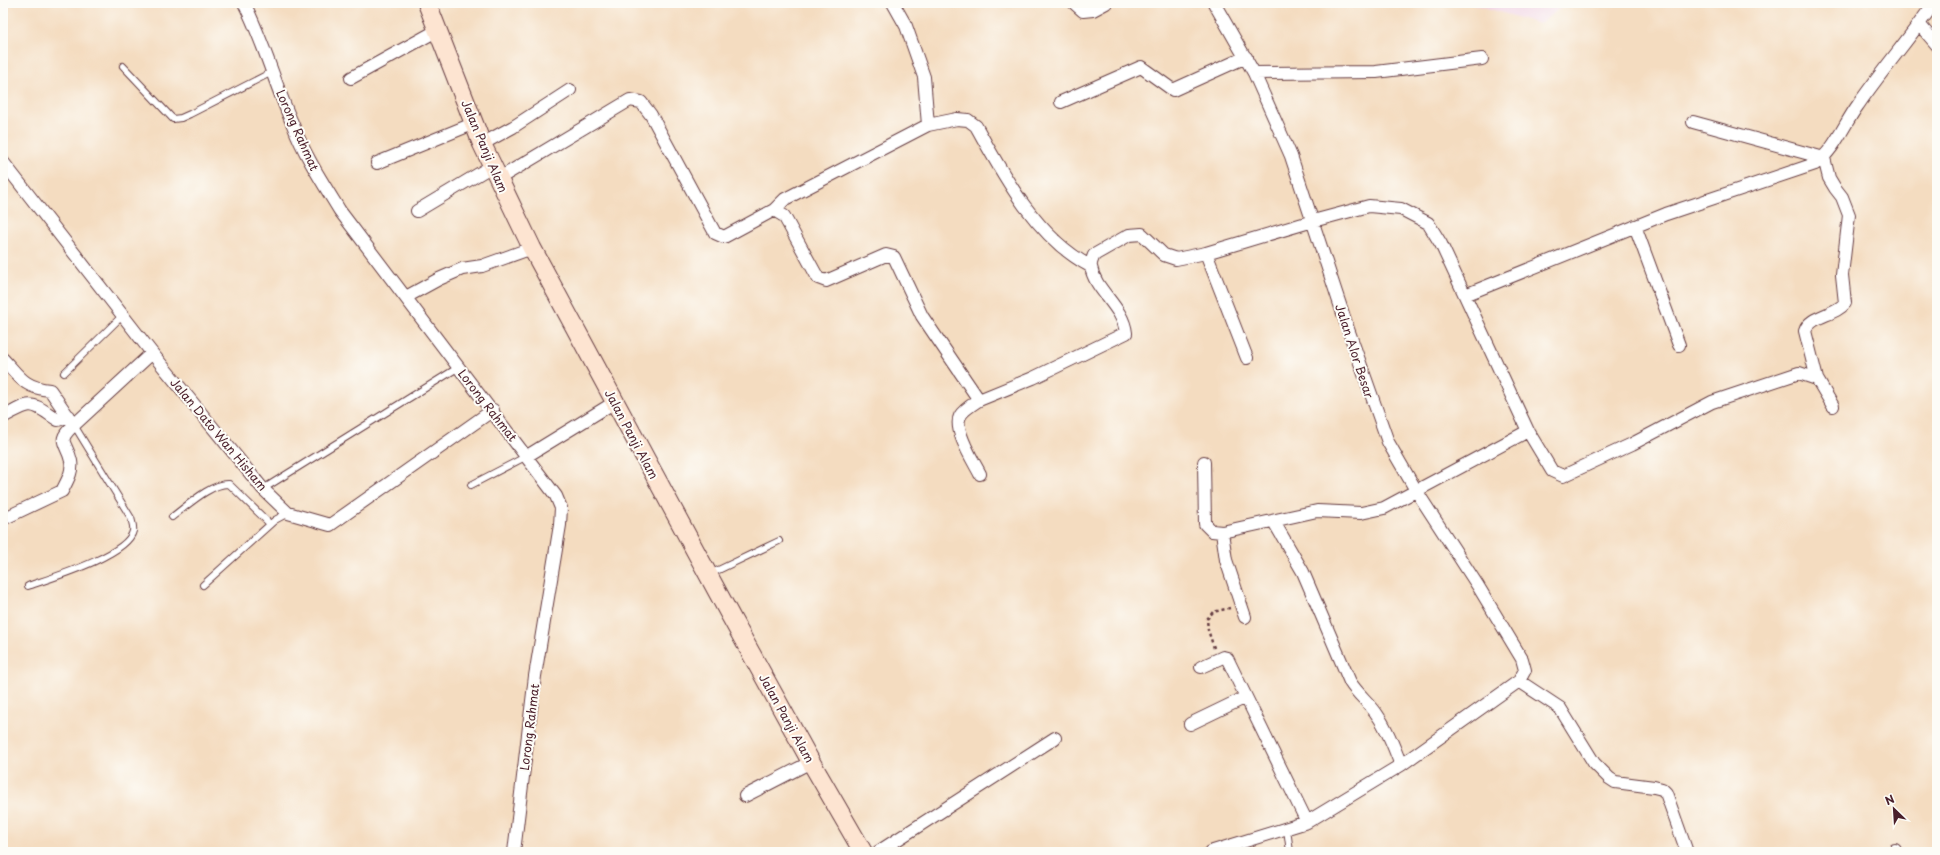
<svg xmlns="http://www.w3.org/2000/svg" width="1940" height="855" font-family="'Playpen Sans',sans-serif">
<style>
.built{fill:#f0d0e4}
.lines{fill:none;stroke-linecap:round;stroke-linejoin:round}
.service-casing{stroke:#643b41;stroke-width:8}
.minor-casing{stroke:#643b41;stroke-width:14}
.secondary-casing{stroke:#643b41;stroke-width:20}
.path{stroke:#643b41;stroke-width:2.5;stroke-dasharray:3 3;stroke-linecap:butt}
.service{stroke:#fff;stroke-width:6}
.minor{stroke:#fff;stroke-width:12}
.secondary{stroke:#fde4d1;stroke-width:18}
.labels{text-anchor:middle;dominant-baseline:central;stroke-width:4;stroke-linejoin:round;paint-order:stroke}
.street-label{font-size:12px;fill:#4a1f2b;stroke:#fdfcf7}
</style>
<rect width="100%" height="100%" fill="#fdfcf7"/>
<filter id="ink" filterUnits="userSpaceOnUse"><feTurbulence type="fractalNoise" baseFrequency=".025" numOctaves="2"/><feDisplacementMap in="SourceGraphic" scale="8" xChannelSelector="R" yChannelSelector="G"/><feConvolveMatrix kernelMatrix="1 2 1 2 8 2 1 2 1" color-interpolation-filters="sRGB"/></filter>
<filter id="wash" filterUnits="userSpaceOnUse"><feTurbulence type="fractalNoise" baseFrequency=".012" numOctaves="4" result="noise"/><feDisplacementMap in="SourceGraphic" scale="16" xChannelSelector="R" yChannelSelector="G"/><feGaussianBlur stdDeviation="0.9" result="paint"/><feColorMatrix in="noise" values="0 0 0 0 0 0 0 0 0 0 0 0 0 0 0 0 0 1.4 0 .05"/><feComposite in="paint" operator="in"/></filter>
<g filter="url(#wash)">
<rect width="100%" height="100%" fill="#f4dcc0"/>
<path class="built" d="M1471 3H1567L1539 24Z"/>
</g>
<g filter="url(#ink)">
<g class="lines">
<defs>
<path id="service" d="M123 66 173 119 181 118 190 114 272 72
M64 373 123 315
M471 485 527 456
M263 489 459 367
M172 517C187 506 211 483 229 484L270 524
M710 574 779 541
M203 585 275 520 288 513
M28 586C51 578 128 555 133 531 134 527 132 522 131 518L74 425
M1287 829 1290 852"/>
<path id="minor" d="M244 3C264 42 275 85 293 125 305 156 323 183 340 211L556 496 561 508 560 525 535 676 514 852
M893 3 906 26 924 77 928 125
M1074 3 1083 11 1093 10 1106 3
M1919 24 1937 45
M1254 73 1376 72 1482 59
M351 78 438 30
M1061 102 1141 67 1173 90 1246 57
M1693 122 1824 158 1829 178 1835 188 1842 197 1849 215 1842 275 1845 303C1835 316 1810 315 1805 331L1817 379
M482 144 513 127 570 90
M3 162 152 353 263 489 288 513 330 525 493 410
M377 163 475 123
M498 179 630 100 641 102 651 115 715 233 724 237 774 210 784 216 818 278 826 281 886 255 894 257 922 316 979 400 1033 378 1126 333C1123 306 1095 291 1091 267 1090 263 1093 258 1094 255L1129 235 1142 234 1164 255 1176 259 1206 253 1313 221 1369 206 1401 209 1428 223 1441 244 1528 431 1552 471 1563 476 1632 444 1712 402 1799 373 1817 379 1833 406
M774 210 785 199 928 125 957 119 968 120 976 126C1004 177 1037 238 1090 266
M417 211 492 166
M1635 226 1679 345
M1206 253 1247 358
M1465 295 1666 214 1815 164C1835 150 1844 124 1858 105 1882 70 1910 38 1934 3
M406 297 439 279 462 269 482 266 532 248
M3 359C19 376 24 388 50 390L74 425 152 353
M979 400C973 404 963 410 960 416 953 430 974 462 980 474
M3 417C34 400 30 402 58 420L69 416
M527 456 615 402
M1204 462 1205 524 1212 531 1222 532 1317 511 1361 513 1384 508 1528 431
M3 519 62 491C67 481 73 472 71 461 67 442 55 442 74 425
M1274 522 1303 572 1350 682C1358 695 1370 703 1378 716 1388 730 1394 748 1401 765
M1222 532 1226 560 1245 617
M1201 667 1223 657 1227 658 1307 822
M1519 681 1560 708 1594 763 1609 778 1615 782 1654 787 1662 789 1666 793 1687 852
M1190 724 1246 697
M745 796 811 762
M1895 850V852
M878 852 1055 738
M1210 852 1307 822 1401 765 1519 681 1525 670 1522 659 1478 586 1417 492 1388 442 1348 329 1291 156 1254 73 1214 3"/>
<path id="secondary" d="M427 3 482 144 532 248 731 617 811 762 863 852"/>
</defs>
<use href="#service" class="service-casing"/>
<use href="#minor" class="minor-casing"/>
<use href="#secondary" class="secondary-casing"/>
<path class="path" d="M1214 648 1208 630 1207 619 1213 612 1230 608"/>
<use href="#service" class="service"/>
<use href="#minor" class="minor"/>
<use href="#secondary" class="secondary"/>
</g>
</g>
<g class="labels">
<g class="street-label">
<text transform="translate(298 130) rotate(66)">Lorong Rahmat</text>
<text transform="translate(485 146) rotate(67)">Jalan Panji Alam</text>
<text transform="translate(1355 351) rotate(72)">Jalan Alor Besar</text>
<text transform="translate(488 405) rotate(52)">Lorong Rahmat</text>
<text transform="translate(219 434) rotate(50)">Jalan Dato Wan Hisham</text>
<text transform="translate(632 434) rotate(62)">Jalan Panji Alam</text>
<text transform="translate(787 718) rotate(61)">Jalan Panji Alam</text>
<text transform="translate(529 727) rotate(-83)">Lorong Rahmat</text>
</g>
</g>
<rect width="1940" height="855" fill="none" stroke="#fdfcf7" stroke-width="16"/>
<g transform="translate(1894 809) rotate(335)" stroke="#fdfcf7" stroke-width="3" paint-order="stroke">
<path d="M0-3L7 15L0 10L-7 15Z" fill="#4a1f2b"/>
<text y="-6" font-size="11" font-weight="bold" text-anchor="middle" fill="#4a1f2b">N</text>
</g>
</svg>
